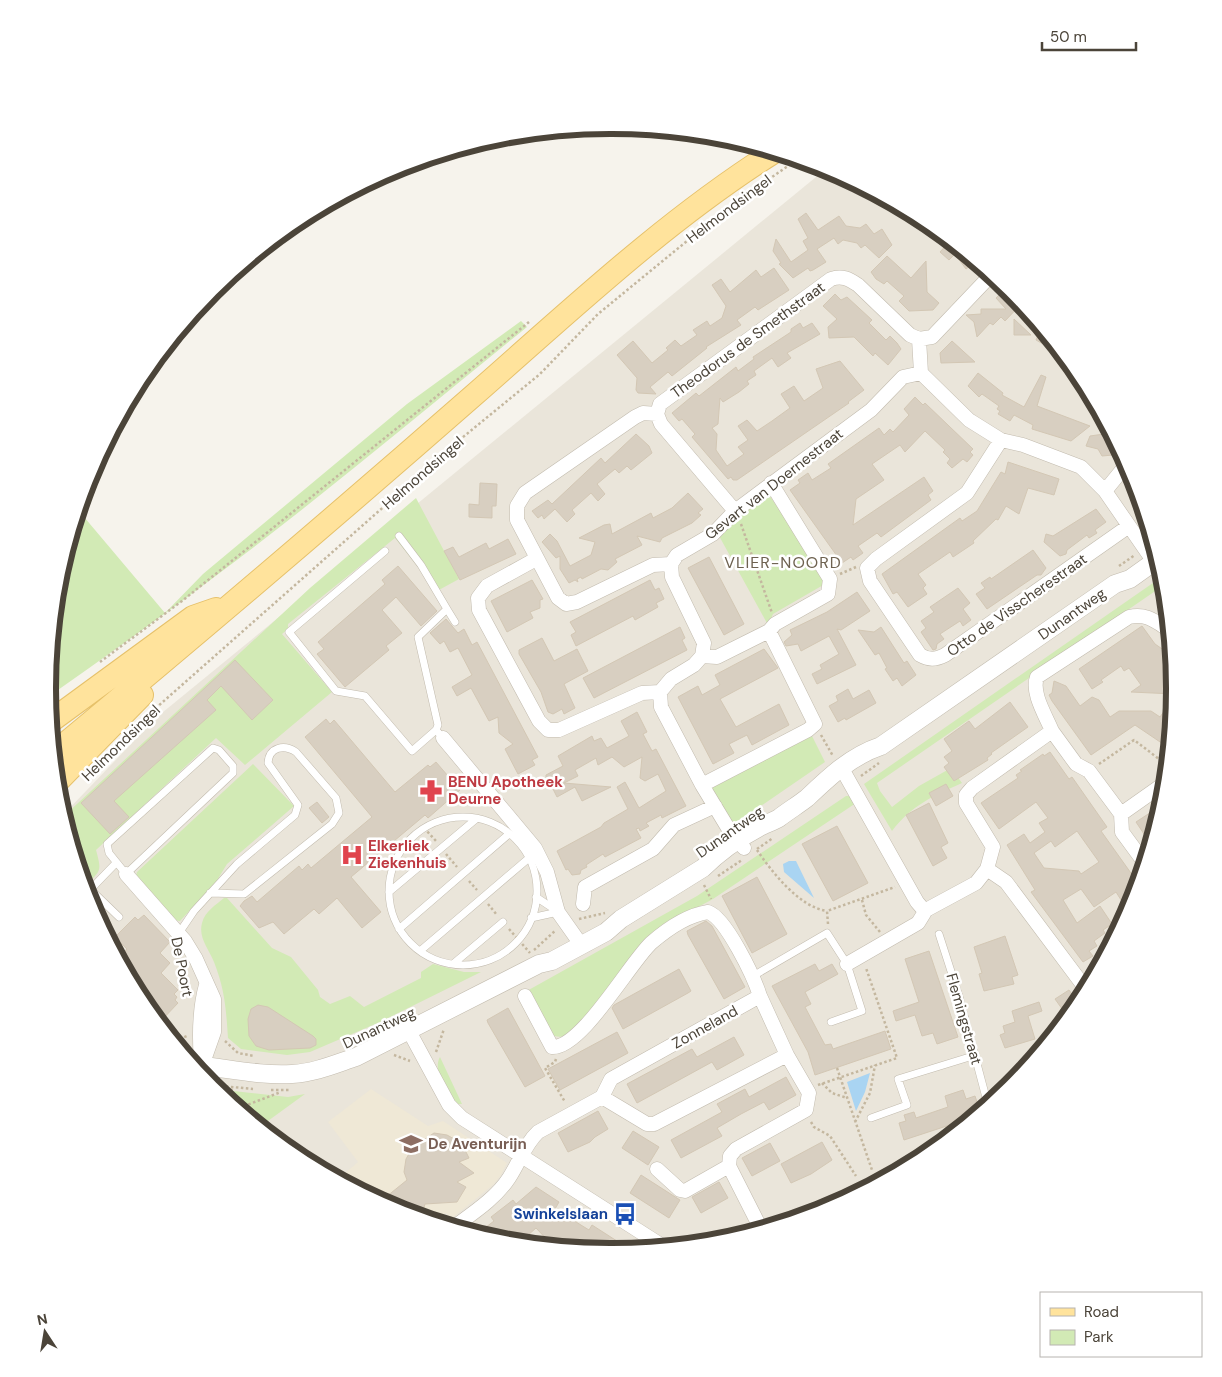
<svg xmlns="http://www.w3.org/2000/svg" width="1222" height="1377" font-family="'DM Sans',sans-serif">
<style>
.residential{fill:#eae5da}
.education{fill:#efe8d6}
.green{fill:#d2eab5}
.water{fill:#a9d4f2}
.building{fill:#d8cfc1;stroke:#d3c7b4;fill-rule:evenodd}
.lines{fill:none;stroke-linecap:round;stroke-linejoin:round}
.service-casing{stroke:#c2bbae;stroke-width:8}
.minor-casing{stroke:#c2bbae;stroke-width:15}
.tertiary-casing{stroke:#c2bbae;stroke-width:19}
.primary-casing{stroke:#e6c16a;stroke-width:24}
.path{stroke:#c4b79f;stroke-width:2.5;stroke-dasharray:2.5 2.5;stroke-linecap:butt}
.service{stroke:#fff;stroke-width:7}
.minor{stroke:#fff;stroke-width:14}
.tertiary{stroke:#fff;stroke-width:18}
.primary{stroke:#ffe39c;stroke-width:22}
.labels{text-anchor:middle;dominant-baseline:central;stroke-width:5;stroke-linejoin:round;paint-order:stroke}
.street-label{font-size:15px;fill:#4b4439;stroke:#fff}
.health-label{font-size:15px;font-weight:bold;fill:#be3a42;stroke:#fff;text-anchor:start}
.education-label{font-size:15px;font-weight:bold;fill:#785e54;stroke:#fff;text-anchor:start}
.transit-label{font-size:15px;font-weight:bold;fill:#164399;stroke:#fff;text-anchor:end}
.neighbourhood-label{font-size:16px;letter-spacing:1px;fill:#6e6250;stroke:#fff}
.rim{fill:none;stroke:#4b4439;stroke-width:6}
</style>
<rect width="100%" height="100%" fill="#f6f3ec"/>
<path class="residential" d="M827 168 924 220 1010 290 1080 376 1132 473 1164 579 1174 689 1164 799 1131 904 1079 1002 1009 1087 924 1157 826 1209 721 1241 611 1252 501 1241 395 1209 298 1157 212 1087 142 1001 90 904 63 815 157 717Z"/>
<path class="education" d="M371 1089 428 1126 443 1121 507 1163 501 1175 494 1184 451 1219 446 1213 436 1221 395 1209 338 1179 358 1162 328 1122Z"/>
<path class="green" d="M521 321 527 327C424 410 323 496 217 575 161 617 105 657 48 697L58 578 79 511 165 613 203 574 407 404Z
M767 492 826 577 825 584 773 614 768 625 718 534Z
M416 498 459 579 437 591 395 538 288 624V629L282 634 332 692 245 765 216 738 96 850C102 872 101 870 85 886L64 816 310 588Z
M1163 576 1164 585 877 783 880 791 892 807 919 786 951 768 962 783C933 796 912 805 892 831L864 784Z
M811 734 825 762 733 825 712 788Z
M253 764 294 806 227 864 216 882 180 921 174 920 136 876 137 872Z
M846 796H851L856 803 713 899 685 914 573 1033C563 1037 558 1039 549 1033L525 992 697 896Z
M224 898H227L272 948 291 957 318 990 320 997 330 1004 350 996 364 1007 421 978V972L433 964 464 972H481L380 1022 310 1052 287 1055 241 1049 228 1038C226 1009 225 990 214 962 209 949 198 938 202 923 205 911 216 905 224 898Z
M440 1057 462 1104H458C447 1095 432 1070 440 1057Z
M215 1089 288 1097 305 1094 261 1126Z"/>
<path class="water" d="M789 861H796L814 898 784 872 783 864Z
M870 1073 865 1092 856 1111 847 1082Z"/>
<path class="building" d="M806 213 818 230 839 216 846 226 860 228 866 224 874 234 882 229 892 245 879 258 865 245 861 248 857 243 843 240 838 244 834 238 817 249 826 262 813 270 810 271 808 268 793 278 779 264 781 263 773 251 776 239 791 262 808 250 803 241 808 238 798 219Z
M950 241 975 262 966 269 955 254 949 260 940 252Z
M887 256 911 278 926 261 927 292 939 303 933 310 909 311 899 301 904 296 887 281 884 284 876 279 871 272Z
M774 268 789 290 758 310 755 307 737 320 741 325 706 347 707 348 672 376 668 372 650 387 656 394 638 393 636 390 637 378 617 355 633 341 652 363 668 350 666 348 675 340 681 346 697 335 693 330 707 321 710 326 722 318 726 306 712 285 721 279 730 292 756 270 761 277Z
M1006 288 1021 304 1005 321 1001 317 993 325 990 323 977 337 974 322 966 315 981 314V309H1006L996 298Z
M835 294 841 300 847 297 872 320 869 323 886 340 890 336 897 343 901 349 888 365 875 353 873 356 854 337 829 338 828 327 837 319 823 306Z
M1014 319 1031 335H1014Z
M800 323 803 328 812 323 820 334 787 353 791 358 778 367 772 358 754 371 756 375 747 381 749 384 739 392 723 402 720 398 718 424 712 428 717 434 716 450 727 466 744 454 738 447 748 440 738 426 747 420 757 431 772 421 790 408 781 394 794 386 804 401 823 388 816 369 840 361 864 390 848 402 849 403 737 480H733L731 477 728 479 692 437 695 434 682 419 679 421 672 413 696 393 699 396 736 367 738 371 754 359 753 357 791 332V329Z
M1041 329 1061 353V354L1036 340Z
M952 341 975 362 941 363 940 353Z
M978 373 1003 393 1002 395 1024 407 1041 375 1046 377 1037 406 1090 426 1071 441 1032 429 1033 425 1014 415 1010 421 998 414 1000 411 997 409 999 406 982 394 979 397 968 386Z
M915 397 923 405 925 403 973 449 970 452 973 455 967 462 963 459 952 468 947 463 950 459 943 452 945 450 925 431 905 452 900 445 872 464 884 480 856 499 853 525 924 477 933 491 928 495 931 500 881 537 877 533 858 546 863 553 853 560 851 557 842 563 790 490 800 483 798 480 808 473 812 480 831 468 828 464 879 428 884 435 890 429 893 432 909 415 904 409Z
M1111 433 1118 448 1113 455 1102 456 1098 449 1086 446 1090 436Z
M636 434 649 446 652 453 631 470 627 466 619 473 615 469 597 484 605 494 598 501 591 493 572 510 575 514 567 522 555 509 544 519 542 515 538 518 532 511 548 500 552 504 601 458 605 463Z
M1008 462 1059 479 1054 495 1028 488 1019 514 1006 506 998 520 996 519 973 541 974 543 953 557 950 552 918 574 926 585 923 588 927 594 908 607 897 592 893 594 882 574 960 518 962 521 977 511 1001 472 1005 474Z
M480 483 497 484 496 506H492V518L469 517V504L479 505Z
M688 493 703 509 698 513 701 515 692 523 662 538 660 542 637 536 642 545 615 559 617 562 608 570 601 569 582 579 581 577 577 579 578 582 575 580 569 583 560 569V556L556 558 542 542 550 534 557 541 570 566 591 555 595 542 579 538 604 525 610 524 612 534 651 513 653 518 672 508Z
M1096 509 1106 522 1095 530 1097 533 1089 538 1087 535 1067 550 1066 554 1060 556 1044 542 1046 534 1053 536Z
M508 539 516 554 460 580 444 551 453 547 459 557 486 543 489 549Z
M1033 550 1046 568 1041 575H1037L987 609 976 594 985 588 981 583 990 577 991 579Z
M709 557 744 624 724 635 688 568Z
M398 566 437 611 421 626 396 597 382 610 402 633 386 646 389 650 345 687 317 654 324 649 318 642 385 584 382 580Z
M532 580 543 599 540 600V608L530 612 533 618 507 632 491 601Z
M650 580 655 590 659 588 664 599 656 603 658 607 635 620 633 616 576 646 571 635 576 632 570 622Z
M958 588 970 603 963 609 971 620 963 626 960 621 940 634 944 639 937 644 936 649 933 650 921 632 926 628 921 621 934 612 930 607Z
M857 592 870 611 841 630 837 629 856 665 817 684 812 674 822 669 820 665 839 654 829 636 801 651 798 644 786 646 784 642 792 635 790 630 827 612Z
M446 619 458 633 464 629 472 645 477 642 538 757 532 760 535 765 518 774 505 749 513 744 499 733 498 717 489 721 471 688 457 696 452 687 472 675 458 648 450 652 444 641 440 644 430 633Z
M1142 626 1155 644 1171 655 1174 694 1131 692 1141 685 1129 668 1124 671 1121 666 1101 680 1103 682 1092 689 1079 669Z
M680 627 685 638 682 640 687 650 594 698 583 678Z
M881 627 904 663 907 661 916 675 902 686 897 678 893 681 885 669 887 668 879 653 875 655 858 630 874 632Z
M542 638 554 661 577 649 588 671 564 684 575 708 564 714 562 709 553 714 548 712 541 692 519 654V650Z
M764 649 778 668 720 699 736 727 779 704 789 725 752 745 747 735 729 744 734 753 713 764 678 697 698 686 702 695 720 685 715 675Z
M235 660 273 700 252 720 221 686 207 700 216 710 114 801 129 817 110 834 81 803Z
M1054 681 1066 686 1080 706 1092 697 1099 700 1110 717 1119 711H1151L1160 717 1173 699 1169 748 1135 725 1091 755 1052 701 1049 695 1052 693Z
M848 689 853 699 869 690 876 703 846 720 845 718 838 722 829 706 838 701 836 696Z
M1010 702 1028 727 991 753 992 754 987 758 988 760 954 781 944 767 949 763 944 757 952 751 944 739 969 721 975 729Z
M637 712 647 732 643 734 652 751 656 749 686 806 662 818 661 815 646 823 649 826 640 831 639 828 636 829 641 838 605 857 603 854 586 865 587 867 581 870 580 874 572 875 568 869 566 870 557 851 601 827 604 823 628 809 617 787 625 782 639 808 666 791 658 774 645 781 640 778 642 757 624 767 612 757 598 765 596 758 575 770 578 776 564 783 611 787 582 801 575 787 557 797 551 785 546 784V775L563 766 558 756 592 736 594 741 601 738 607 748 629 736 621 721Z
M326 719 330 724 334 720 395 792 428 765 430 767 436 762 460 790 428 818 425 815 351 877 381 912 362 928 337 898 319 914 314 909 284 934 273 922 259 928 240 906 244 901 252 896 257 902 299 866 302 870 308 864 311 868 372 817 305 737Z
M1050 752 1069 779 1072 777 1107 827 1101 831 1138 883 1128 911 1116 892 1094 907 1081 889 1063 900 1077 923 1100 906 1112 924 1103 930 1105 933 1094 941 1097 946 1089 951 1093 956 1083 962 1031 892 1035 890 1007 845 1024 834 1030 843 1045 832 1039 823 1048 818 1036 802 999 829 981 803 1018 778 1016 775 1022 771 1020 770 1043 754 1044 756ZM1077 831 1099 862 1081 874 1079 871 1044 868 1034 853 1051 841 1055 847Z
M946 784 953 796 936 806 929 793Z
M317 802 329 817 322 823 309 808Z
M929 803 948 843 941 847 947 858 933 866 906 815Z
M1162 805 1154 831 1146 837 1136 822Z
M837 826 868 883 833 901 802 844Z
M757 877 787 934 752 953 722 896Z
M144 915 170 942 160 953 170 963 161 973 178 990 174 994 177 997 175 1000 178 1003 160 1022 142 1001 119 958 127 949 115 937 135 917 138 920Z
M706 921 712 926 745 987 724 999 688 935 687 931Z
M1005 936 1018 975 1012 977 1014 984 984 991 979 974 982 973 974 947Z
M929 951 958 1037 937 1044 933 1033 922 1036 915 1015 896 1021 893 1011 919 1002 905 959Z
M815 964 819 971 832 964 838 974 805 992 811 1004 805 1007 825 1045 831 1044 833 1049 885 1031 891 1049 815 1075 808 1052 772 986Z
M679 969 691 991 688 993 623 1029 612 1008 614 1005Z
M1069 990 1078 1003 1070 1013 1069 1010 1065 1013 1055 999Z
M1039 1002 1042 1011 1028 1016 1035 1039 1005 1048 1000 1035 1005 1033 1003 1026 1015 1022 1012 1011Z
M258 1005 268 1007 313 1036 316 1039V1045L310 1048 269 1050 256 1046 249 1036 248 1019 251 1009Z
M508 1008 545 1076 525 1087 488 1023 487 1020Z
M617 1032 628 1053 560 1090 548 1069Z
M734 1037 744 1055 717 1070 712 1062 637 1103 627 1084 692 1049 697 1057Z
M786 1077 796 1095 769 1110 764 1102 741 1114 717 1128 722 1136 681 1158 671 1140 722 1112 717 1104 745 1089 749 1097Z
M963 1090 966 1099 975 1096 980 1111 971 1118 904 1140 899 1123 906 1121 904 1115 914 1112 916 1118 948 1107 945 1096Z
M598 1111 608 1129 595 1137 590 1142 568 1152 558 1133Z
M633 1131 659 1147 648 1165 622 1148Z
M434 1133 447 1135 456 1140 464 1148 469 1158 459 1162 474 1173 457 1182 466 1187 457 1202 425 1204 421 1217 395 1209 381 1201 407 1180 404 1172 406 1159 413 1147Z
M822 1142 832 1160 811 1174 791 1183 781 1164Z
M770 1143 780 1161 752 1176 742 1158Z
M641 1175 680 1200 669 1218 630 1193Z
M719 1182 728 1198 701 1213 692 1197Z
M536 1187 559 1202 555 1209 589 1230 592 1225 620 1243 615 1252 599 1251 582 1240 577 1249 553 1246 536 1228 519 1243 501 1241 477 1234 494 1221 491 1217 513 1200 516 1204Z"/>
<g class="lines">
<defs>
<path id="service" d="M399 536 421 565 447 609 418 637 438 725 436 730
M385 551 289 632 336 691 365 696 412 751 436 730 443 738
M447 609 455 622
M213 748 219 750 233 766V773L126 874 109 853 107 844Z
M389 891a74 74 0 1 1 148 0a74 74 0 1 1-148 0Z
M91 890 119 917
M389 892 476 819
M87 893 116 863
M536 897 557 911
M531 918 558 912
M399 929 509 834
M179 933 194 911 237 864 295 815 298 805 268 763C269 747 284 744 296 752L336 798 339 813 332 824 244 894 210 893
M939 934 959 996 988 1105
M420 951 529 858
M453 964 503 922
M753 976 827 933 847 964 862 1011 831 1022
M871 1118 907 1105 898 1079 976 1055"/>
<path id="minor" d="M921 373 919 339 932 337 991 275
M657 414 643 413 635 417 525 493 517 506V520L558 598 566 604 577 602 653 565 671 564
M1001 440 967 493 876 559 867 568 870 581 920 655C929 660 935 660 945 655L1129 526
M1105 491 1127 464
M735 511 661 424 657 414 660 404 831 279C842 275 849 279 858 285L910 335 919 339
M536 559 487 586 478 598 479 610 539 721 548 730H559L642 693 660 692
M702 656 717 657 769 631
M1052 731 1076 764 1089 771 1121 814 1122 832 1144 862
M443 738 535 848 547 872 558 912 582 946
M841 767 917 902 923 909 926 910
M702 785 808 730 815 724 769 631 775 624 828 594 830 579 771 483
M1121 814 1165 783
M744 848 731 833 702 785 661 707 660 692 671 679 694 665 702 656 704 643 672 577 671 564 677 555 713 534 735 511 871 410 903 377 921 373 969 420 1001 440 1023 445 1081 467 1105 491 1154 562
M987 869 1006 882 1086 989
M126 874 185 941 196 959 214 999V1032L202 1066
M583 904 585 887 653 849 674 825 715 806
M847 964 918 923 926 910 976 883 987 869 993 847 966 803V795L972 788 1052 731C1046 716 1031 693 1037 677L1129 617C1146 613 1155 621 1169 630
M525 996 552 1047C581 1049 629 964 651 943 666 930 688 915 708 912 726 918 754 977 760 996
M409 1031 449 1105 462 1118 664 1247
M201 1061C199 1035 199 1010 206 985
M602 1097 647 1124H654L787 1055 809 1093 806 1110 736 1149 730 1156 729 1166 761 1229
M657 1169 680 1190 685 1191 729 1166
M776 1225 850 1196
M454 1227C473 1213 496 1198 509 1178 519 1163 525 1144 538 1132L602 1097 611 1079 760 996 787 1055"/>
<path id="tertiary" d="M194 1065C227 1068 259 1076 292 1074 314 1073 335 1064 356 1057L539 964 552 961 606 932 621 919 703 868C718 853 739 838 758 828 765 824 772 822 779 818 788 811 798 805 807 798 829 777 851 756 881 746L1115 584 1130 579 1158 559"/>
<path id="primary" d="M51 721 193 617 216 609
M54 753C195 636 336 516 474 395 571 310 665 221 774 152
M57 782 142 695"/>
</defs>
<use href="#service" class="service-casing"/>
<use href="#minor" class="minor-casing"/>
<use href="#tertiary" class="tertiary-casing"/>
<use href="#primary" class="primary-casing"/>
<path class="path" d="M741 524 772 613
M1119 566 1135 555
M840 574 856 567
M100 662 182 601 529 322
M148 715 457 442 540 374 598 314 726 209 798 159
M821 735 833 756
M1099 764 1134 740 1167 765
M861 776 879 763
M424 828 437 842
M757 849 773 838
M757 850C772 872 799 907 827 911
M446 854 457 867
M718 876 742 860
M469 881 477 890
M704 885 711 899
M862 900 866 915 880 932
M488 904 497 915
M579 919 605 913
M828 924 827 911 895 887
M509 929 530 953
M534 950 556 930
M182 964 189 997
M175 1041 187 1036
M225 1041 238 1053 254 1056
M436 1052 444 1029
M394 1055 410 1061
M556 1059 555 1062 545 1068 565 1102
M837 1068 872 1170
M822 1083 832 1093 847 1098
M211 1085 253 1089
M818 1085 897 1058 866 968
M271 1090H290
M229 1101 232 1087
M239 1108 281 1092
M811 1122 814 1127 830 1136 856 1176
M855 1122 870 1093 875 1065"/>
<use href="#service" class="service"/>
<use href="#minor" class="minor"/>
<use href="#tertiary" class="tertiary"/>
<use href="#primary" class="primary"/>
</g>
<defs>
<symbol id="pharmacy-bare" viewBox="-9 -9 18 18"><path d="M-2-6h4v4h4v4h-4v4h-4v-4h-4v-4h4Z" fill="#e0444e" stroke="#fff" stroke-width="2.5" paint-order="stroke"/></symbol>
<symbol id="hospital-bare" viewBox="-9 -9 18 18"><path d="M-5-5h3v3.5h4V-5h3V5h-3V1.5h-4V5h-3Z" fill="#e0444e" stroke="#fff" stroke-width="2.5" paint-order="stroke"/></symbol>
<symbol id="school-bare" viewBox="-9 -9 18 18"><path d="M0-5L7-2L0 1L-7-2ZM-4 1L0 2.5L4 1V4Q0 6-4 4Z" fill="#8d6e63" stroke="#fff" stroke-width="2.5" paint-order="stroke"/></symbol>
<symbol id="bus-bare" viewBox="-9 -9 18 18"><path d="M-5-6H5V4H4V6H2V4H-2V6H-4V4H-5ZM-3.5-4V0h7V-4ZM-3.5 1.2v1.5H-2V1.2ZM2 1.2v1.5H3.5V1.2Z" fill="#1a4fb4" stroke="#fff" stroke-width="2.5" paint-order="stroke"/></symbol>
</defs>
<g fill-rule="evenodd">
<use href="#pharmacy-bare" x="415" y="775" width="32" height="32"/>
<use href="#hospital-bare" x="336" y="839" width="32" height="32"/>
<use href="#school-bare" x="395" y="1128" width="32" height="32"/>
<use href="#bus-bare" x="609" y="1198" width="32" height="32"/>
</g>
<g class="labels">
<g class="street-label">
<text transform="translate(729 209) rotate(-37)">Helmondsingel</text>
<text transform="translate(748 340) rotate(-36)">Theodorus de Smethstraat</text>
<text transform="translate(423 473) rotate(-41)">Helmondsingel</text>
<text transform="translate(774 484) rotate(-38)">Gevart van Doernestraat</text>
<text transform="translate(1017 605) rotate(-35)">Otto de Visscherestraat</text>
<text transform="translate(1072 614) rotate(-35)">Dunantweg</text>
<text transform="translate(121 743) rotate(-44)">Helmondsingel</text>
<text transform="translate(730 832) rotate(-35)">Dunantweg</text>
<text transform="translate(182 967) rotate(79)">De Poort</text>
<text transform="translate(964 1019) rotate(74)">Flemingstraat</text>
<text transform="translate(705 1027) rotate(-29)">Zonneland</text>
<text transform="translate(379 1028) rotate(-25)">Dunantweg</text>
</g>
<g class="health-label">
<text x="448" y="782">BENU Apotheek<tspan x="448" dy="17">Deurne</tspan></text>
<text x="368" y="846">Elkerliek<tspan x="368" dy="17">Ziekenhuis</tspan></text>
</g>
<g class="education-label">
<text x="428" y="1144">De Aventurijn</text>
</g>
<g class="transit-label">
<text x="608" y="1214">Swinkelslaan</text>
</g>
<g class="neighbourhood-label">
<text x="783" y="562">VLIER-NOORD</text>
</g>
</g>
<path d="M0 0H1222V1377H0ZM610 134H612A554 554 0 0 1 1166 688V689A554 554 0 0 1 612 1243H610A554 554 0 0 1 56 689V688A554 554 0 0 1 610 134Z" fill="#fff" fill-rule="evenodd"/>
<path class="rim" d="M610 134H612A554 554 0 0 1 1166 688V689A554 554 0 0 1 612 1243H610A554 554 0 0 1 56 689V688A554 554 0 0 1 610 134Z"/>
<rect x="1040" y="1292" width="162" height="65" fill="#ffffff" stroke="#b7b4b0"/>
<rect x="1050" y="1308" width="25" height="8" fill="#ffe39c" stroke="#b7b4b0"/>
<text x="1084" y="1317" font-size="15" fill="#4b4439">Road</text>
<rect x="1050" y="1330" width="25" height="15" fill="#d2eab5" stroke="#b7b4b0"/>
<text x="1084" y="1342" font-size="15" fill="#4b4439">Park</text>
<g transform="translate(45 1332) rotate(348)" stroke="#ffffff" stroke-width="4" paint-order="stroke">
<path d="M0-4L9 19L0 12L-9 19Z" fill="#4b4439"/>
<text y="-8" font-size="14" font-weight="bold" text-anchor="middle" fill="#4b4439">N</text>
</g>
<path d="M1042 42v8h94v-8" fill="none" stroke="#4b4439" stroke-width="2.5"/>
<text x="1050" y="42" font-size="15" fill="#4b4439" stroke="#ffffff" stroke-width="4" paint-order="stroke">50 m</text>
</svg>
